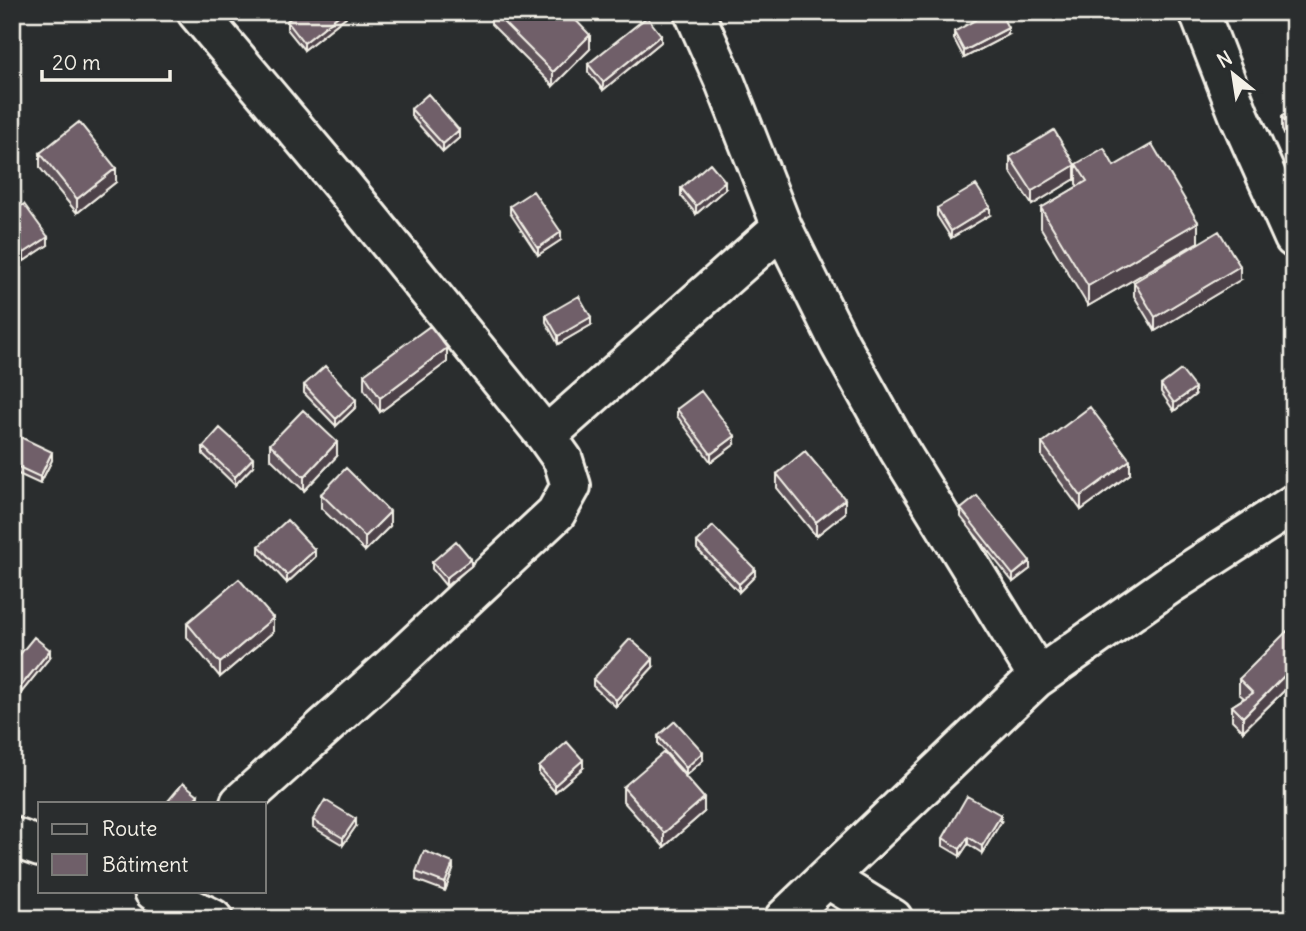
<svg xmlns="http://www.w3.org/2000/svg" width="1306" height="931" font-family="Delius,sans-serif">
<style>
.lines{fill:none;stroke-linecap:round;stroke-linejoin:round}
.minor-casing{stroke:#f4f1e8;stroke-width:44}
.minor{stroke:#2a2d2e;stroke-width:38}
.wall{fill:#5f525a;stroke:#f4f1e8;stroke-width:2}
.shaded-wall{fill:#4e424a;stroke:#f4f1e8;stroke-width:2}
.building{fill:#6f5f69;stroke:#f4f1e8;stroke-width:2}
</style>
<rect width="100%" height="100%" fill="#2a2d2e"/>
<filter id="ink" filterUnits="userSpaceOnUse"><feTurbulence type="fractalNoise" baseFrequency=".0143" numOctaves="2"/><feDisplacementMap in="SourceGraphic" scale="14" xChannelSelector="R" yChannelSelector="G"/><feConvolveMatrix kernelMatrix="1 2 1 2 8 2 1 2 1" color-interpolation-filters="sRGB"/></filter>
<g filter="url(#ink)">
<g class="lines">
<defs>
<path id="minor" d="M197 12 344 187 546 436 563 460 571 486 556 513 399 660 240 803
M694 12 725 82 782 227 840 344 899 450 1033 668 1035 679
M1199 12 1239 115 1294 238
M546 436 782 227
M12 837 40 847
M827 878 893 919
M154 891 213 919
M784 919 1035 679 1170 584 1294 504"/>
</defs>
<use href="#minor" class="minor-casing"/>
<use href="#minor" class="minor"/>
</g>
<path class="wall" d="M93 12H107L97 19Z
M298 12H352L304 50 287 29V21Z
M491 12H493L590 49 553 86 491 24Z
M954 32 1008 35 964 58 954 39Z
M661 42 603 90 588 72V64Z
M411 109 459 138 443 152 411 116Z
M1294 111V154L1282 130V116Z
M40 153 116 182 77 213 40 168Z
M1010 157 1075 179 1032 205 1010 171Z
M1076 164 1114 166 1198 242 1088 306 1041 228V208L1078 186 1076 184Z
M681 188 725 189 696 214 681 196Z
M510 206 561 240 538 255 510 213Z
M937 208 990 215 951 238 937 216Z
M12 212 48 245 24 261 12 243Z
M1240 280 1155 331 1134 296V282Z
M546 315 591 325 558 344 546 322Z
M447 362 380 412 364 389V374Z
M304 385 356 407 336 426 304 393Z
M1161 385 1195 395 1174 411 1161 392Z
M677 409 735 444 711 462 677 416Z
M12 433 52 460 40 484 12 471Z
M1042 443 1130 474 1081 510 1042 457Z
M270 444 337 456 304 491 270 458Z
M203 447 253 466 235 485 203 454Z
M777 474 845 513 816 536 777 488Z
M321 494 390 526 365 551 321 508Z
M961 509 1030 569 1013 582 961 517Z
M697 542 755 576 739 592 697 549Z
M259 546 315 557 287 583 259 553Z
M432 562 471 566 446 586 432 569Z
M187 623 273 632 220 677 187 637Z
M1294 637V681L1243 731 1232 720V706L1244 698 1239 694V679Z
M50 657 21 693 12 687V664Z
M653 667 616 707 593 686V679Z
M658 736 703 760 686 775 658 744Z
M539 767 583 768 555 792 539 774Z
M623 787 704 812 664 847 623 801Z
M313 820 356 826 343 845 313 827Z
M1001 822 982 853 968 844 960 856 943 846V838Z
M453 870 445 891 416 880V872Z"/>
<path class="shaded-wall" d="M97 12H107L97 19Z
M343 12H352L304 50V43Z
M1008 28V35L964 58V51Z
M590 35V49L553 86V72Z
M661 35V42L603 90V82Z
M459 130V138L443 152V144Z
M15 154V162L12 165V157Z
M1075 165V179L1032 205V191Z
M116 168V182L77 213V199Z
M725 181V189L696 214V206Z
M990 207V215L951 238V231Z
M1198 222V242L1088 306V286Z
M561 232V240L538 255V248Z
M48 237V245L24 261V253Z
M1240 266V280L1155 331V317Z
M591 317V325L558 344V336Z
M447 348V362L380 412V398Z
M1195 388V395L1174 411V403Z
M356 400V407L336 426V419Z
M735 436V444L711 462V454Z
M337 442V456L304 491V477Z
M52 452V460L40 484V477Z
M253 458V466L235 485V477Z
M1130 460V474L1081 510V496Z
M845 499V513L816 536V522Z
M390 512V526L365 551V537Z
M315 550V557L287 583V575Z
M471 559V566L446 586V578Z
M1030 561V569L1013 582V575Z
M755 569V576L739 592V584Z
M273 618V632L220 677V663Z
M50 650V657L21 693V686Z
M653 659V667L616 707V700Z
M1294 666V681L1243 731V717Z
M703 752V760L686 775V768Z
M583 760V768L555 792V785Z
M198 795 197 803H191Z
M704 798V812L664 847V833Z
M1001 815V822L982 853V846Z
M356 819V826L343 845V838Z
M968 837V844L960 856V849Z
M453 863V870L445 891V883Z"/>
<path class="building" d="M298 12H343L304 43 287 21Z
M493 12H568L590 35 553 72Z
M990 12H1000L1008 28 964 51 954 32Z
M647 17 661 35 603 82 588 64Z
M428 94 459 130 443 144 411 109Z
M1294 111V140L1282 116Z
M79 122 116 168 77 199 40 153Z
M1054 130 1075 165 1032 191 1010 157Z
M1152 144 1198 222 1088 286 1041 208 1087 181 1076 164 1104 148 1114 166Z
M710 163 725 181 696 206 681 188Z
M976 185 990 207 951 231 937 208Z
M533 191 561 232 538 248 510 206Z
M24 204 48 237 24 253 12 236V212Z
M1219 231 1240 266 1155 317 1134 282Z
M579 296 591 317 558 336 546 315Z
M430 326 447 348 380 398 364 374Z
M325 366 356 400 336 419 304 385Z
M1181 370 1195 388 1174 403 1161 385Z
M701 391 735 436 711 454 677 409Z
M1090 407 1130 460 1081 496 1042 443Z
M303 410 337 442 304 477 270 444Z
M220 428 253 458 235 477 203 447Z
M12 433 52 452 40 477 12 464Z
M805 451 845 499 816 522 777 474Z
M346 468 390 512 365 537 321 494Z
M977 496 1030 561 1013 575 961 509Z
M287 520 315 550 287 575 259 546Z
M713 526 755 569 739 584 697 542Z
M456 541 471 559 446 578 432 562Z
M239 579 273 618 220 663 187 623Z
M1287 631 1294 637V666L1243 717 1232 706 1253 693 1239 679Z
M34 637 50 650 21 686 12 679V664Z
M630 639 653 659 616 700 593 679Z
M675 721 703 752 686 768 658 736Z
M567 742 583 760 555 785 539 767Z
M664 752 704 798 664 833 623 787Z
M183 783 198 795 191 803H171L168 801Z
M967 796 1001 815 982 846 968 837 960 849 943 838Z
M325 800 356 819 343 838 313 820Z
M424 851 453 863 445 883 416 872Z
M601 910 611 919H594Z"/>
</g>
<rect width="1306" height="931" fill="none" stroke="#2a2d2e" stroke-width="42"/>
<rect x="21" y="21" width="1264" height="889" fill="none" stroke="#f4f1e8" stroke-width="2.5" filter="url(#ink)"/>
<rect x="38" y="802" width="228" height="91" fill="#2a2d2e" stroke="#7b7b78" stroke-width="2"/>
<rect x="52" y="824" width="35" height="10" fill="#2a2d2e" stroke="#7b7b78" stroke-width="2"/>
<text x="102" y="836" font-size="21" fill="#f4f1e8">Route</text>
<rect x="52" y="854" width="35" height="21" fill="#6f5f69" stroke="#7b7b78" stroke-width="2"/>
<text x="102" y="872" font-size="21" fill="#f4f1e8">Bâtiment</text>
<g transform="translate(1233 74) rotate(330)" stroke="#2a2d2e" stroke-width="5" paint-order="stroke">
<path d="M0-5L12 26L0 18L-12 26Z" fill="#f4f1e8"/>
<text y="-10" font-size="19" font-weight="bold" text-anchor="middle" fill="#f4f1e8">N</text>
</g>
<path d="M42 70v10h128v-10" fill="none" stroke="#f4f1e8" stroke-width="3.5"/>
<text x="52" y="70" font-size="21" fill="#f4f1e8" stroke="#2a2d2e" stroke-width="5" paint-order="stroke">20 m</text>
</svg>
